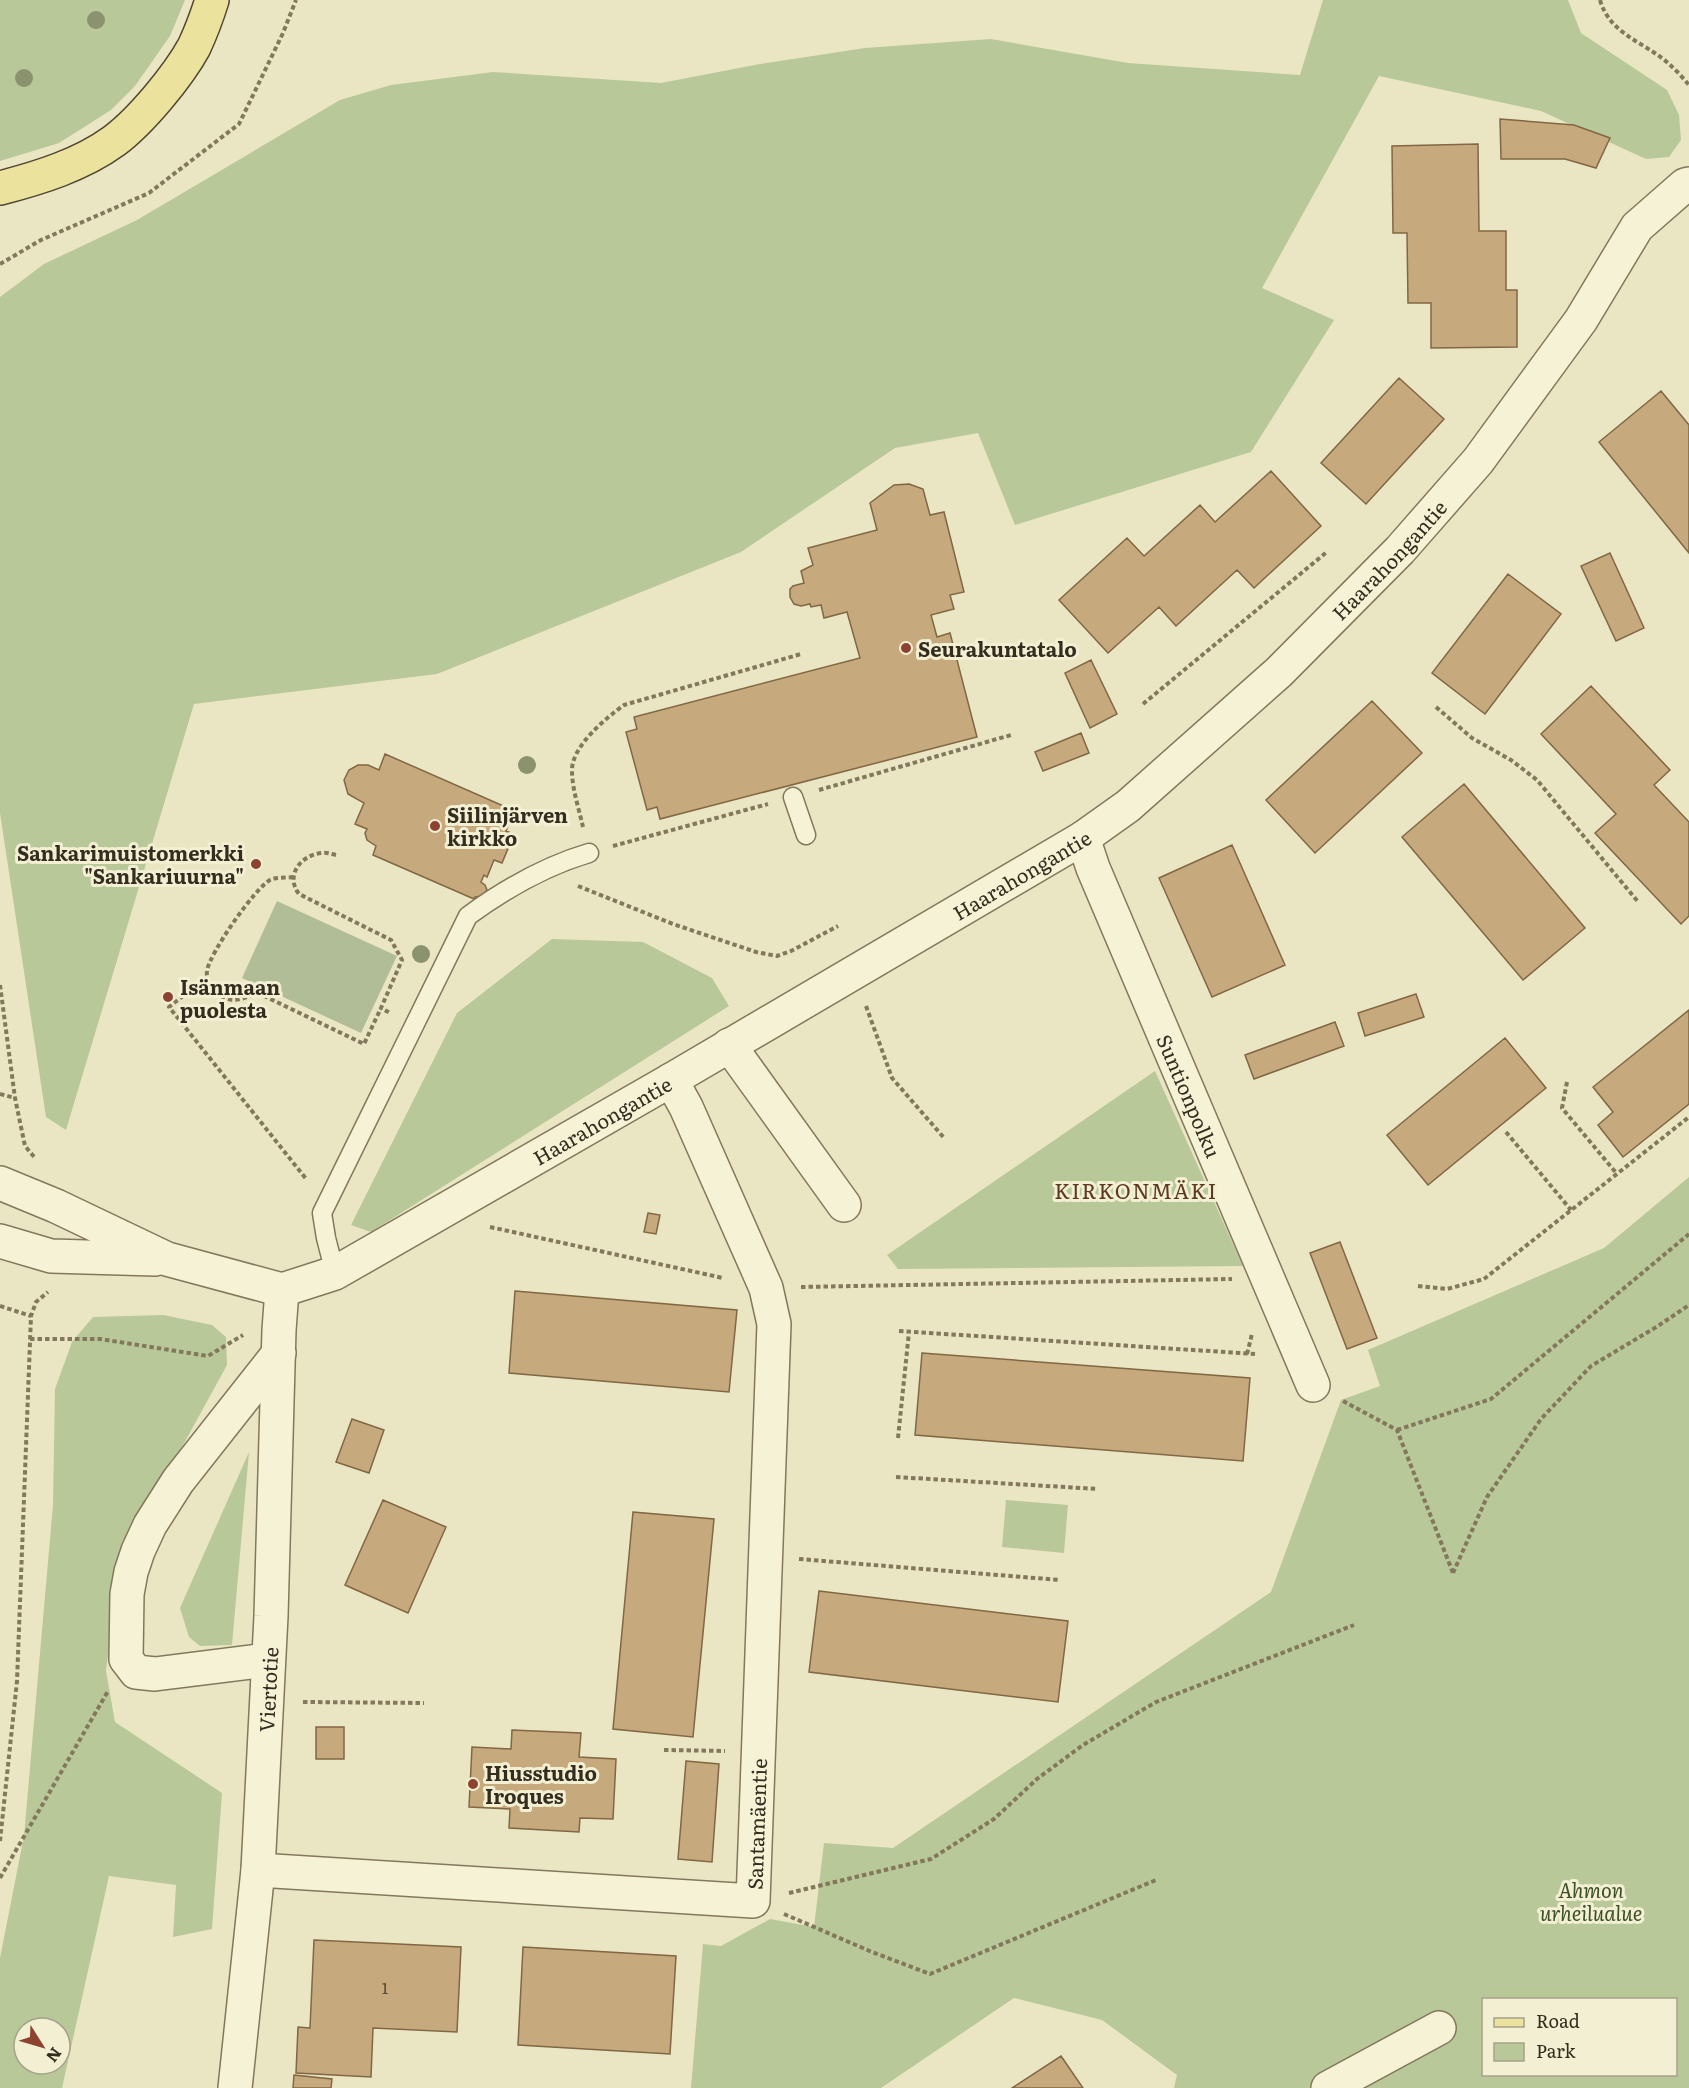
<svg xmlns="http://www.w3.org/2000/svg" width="1689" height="2088" font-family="Literata,serif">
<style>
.green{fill:#b9c898;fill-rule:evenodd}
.cemetery{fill:#b1bd97}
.building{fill:#c6a97c;stroke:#816743;stroke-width:1.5}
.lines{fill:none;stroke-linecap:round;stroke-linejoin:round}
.service-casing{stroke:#83785c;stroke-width:21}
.minor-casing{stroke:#83785c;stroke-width:36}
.primary-casing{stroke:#514630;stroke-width:36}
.path{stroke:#83785c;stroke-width:4;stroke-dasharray:4.5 3;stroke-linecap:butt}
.service{stroke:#f6f2d6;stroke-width:18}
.minor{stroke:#f6f2d6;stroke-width:33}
.primary{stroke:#ebe29e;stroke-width:33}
.tree{fill:#8b936e}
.poi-dot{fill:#8e4230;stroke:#f2efd3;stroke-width:2}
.labels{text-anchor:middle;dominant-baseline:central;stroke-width:6;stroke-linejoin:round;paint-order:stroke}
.number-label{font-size:16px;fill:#584c36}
.street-label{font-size:20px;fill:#342d1f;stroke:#f2efd3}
.poi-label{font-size:20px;font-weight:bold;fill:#342d1f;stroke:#f2efd3;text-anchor:start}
.park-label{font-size:20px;font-style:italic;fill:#3d4f27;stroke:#f2efd3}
.neighbourhood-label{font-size:21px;letter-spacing:1.5px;fill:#5e3921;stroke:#f2efd3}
</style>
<rect width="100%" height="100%" fill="#eae6c4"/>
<path class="green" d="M0 0H185L170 36 135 86 111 110 59 143 0 161Z
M1323 0H1568L1581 33 1667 90 1679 115 1681 140 1669 157 1646 159 1541 111 1379 76 1262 288 1334 320 1251 452 1015 525 978 433 895 448 741 552 437 674 194 704 66 1130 46 1117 0 813V297L44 264 137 220 340 100 391 85 493 72 661 83 760 64 865 48 991 39 1128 63 1300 75Z
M552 939 643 942 712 978 729 1006 371 1232 351 1225 457 1013Z
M1155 1071 1243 1266 898 1269 887 1255Z
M1689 1177V2088H1174L1177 2075 1102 2020 1014 1998 881 2088H691L703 1944 721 1946 770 1919 814 1927 824 1843 893 1848 1271 1592 1341 1400 1380 1386 1368 1350 1604 1248ZM1484 2000H1676V2074H1484Z
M163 1315 212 1325 226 1337 227 1365 119 1562 106 1671 115 1722 222 1793 212 1929 173 1937 176 1885 109 1876 62 2088H0V1958L24 1836 53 1505 55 1389 72 1342 93 1317ZM24 2028H60V2064H24Z
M249 1452 232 1645 200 1646 189 1637 180 1608Z
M1006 1500 1068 1505 1064 1553 1002 1547Z"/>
<path class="cemetery" d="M277 901 397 956 361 1033 242 978Z"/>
<path class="building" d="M1500 119 1574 125 1610 138 1596 168 1565 159H1501Z
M1478 144 1479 231H1506V290H1517V347L1431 348V303H1408L1407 233H1393L1392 146Z
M1399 378 1444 419 1366 504 1321 463Z
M1661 391 1689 425V553L1599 442Z
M1271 471 1321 526 1254 588 1237 570 1176 626 1159 607 1108 653 1059 600 1127 538 1144 556 1200 505 1215 522Z
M909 484 923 489 930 515 944 512 964 592 950 595 954 609 931 615 937 637 950 633 977 737 660 819 657 807 647 810 626 732 637 729 634 717 860 658 847 612 824 618 821 605 811 607 810 604 801 606 794 604 790 597V589L793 586 804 583 801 571 813 565 808 548 877 530 870 503 894 485Z
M1610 553 1644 628 1616 641 1581 566Z
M1508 574 1561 614 1485 714 1432 673Z
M1091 660 1117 714 1090 728 1065 673Z
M1591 686 1670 770 1654 785 1689 822V916L1681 924 1595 833 1616 814 1541 734Z
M1372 701 1422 753 1315 853 1266 800Z
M1081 733 1089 753 1043 771 1035 752Z
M385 754 515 811 506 831 514 834 502 863 494 860 487 877 484 875 481 882 485 885 487 890 483 896 475 897 474 899 373 855 376 846 367 840 365 833 367 829 355 824 364 803 348 794 344 780 349 770 358 765H368L379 770Z
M1464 784 1585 928 1523 980 1402 837Z
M1232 845 1285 965 1212 997 1159 878Z
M1416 994 1424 1017 1365 1036 1358 1013Z
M1689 1010V1104L1623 1157 1598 1125 1613 1112 1593 1087Z
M1335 1022 1344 1046 1254 1079 1245 1055Z
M1505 1038 1546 1088 1428 1185 1387 1135Z
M648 1213 660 1215 656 1234 644 1232Z
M1340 1242 1377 1338 1347 1349 1310 1253Z
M515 1291 737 1310 729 1392 509 1373Z
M922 1353 1250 1378 1243 1461 915 1435Z
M352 1419 384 1430 369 1473 336 1462Z
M383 1500 446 1527 408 1613 345 1585Z
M633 1512 714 1519 693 1737 613 1729Z
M819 1591 1068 1621 1058 1702 809 1672Z
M316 1727H344V1759H316Z
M512 1730 581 1733 579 1757 616 1759 613 1819 580 1818 579 1832 509 1828 510 1809 469 1807 472 1747 511 1749Z
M686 1761 719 1764 712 1862 678 1859Z
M314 1940 461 1947 457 2032 373 2028 371 2077 296 2073 298 2027 310 2028Z
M523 1947 676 1956 670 2054 518 2045Z
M1061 2056 1083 2088H1012Z
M294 2075 332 2079 331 2088H293Z"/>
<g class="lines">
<defs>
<path id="service" d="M793 797 806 835
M335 1273 326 1238 322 1213 468 916C505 889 545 866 589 853"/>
<g id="minor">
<path id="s1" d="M1083 838 1093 868 1313 1385"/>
<path d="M729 1045 844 1205"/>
<path id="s2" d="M0 1183 56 1206 167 1259 282 1290 335 1273 671 1080 1083 838 1128 806 1279 672 1400 550 1478 461 1581 320 1637 227 1685 185 1689 184"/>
<path d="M0 1241 51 1256 155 1259"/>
<path d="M268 1660 155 1674 136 1672 126 1659 127 1594 131 1572 138 1551 150 1525 178 1481 279 1353"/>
<path id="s3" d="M258 1870 753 1901 774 1324 766 1288 686 1107 671 1080"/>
<path id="s4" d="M235 2088 258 1870 271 1616 279 1330 282 1290"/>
<path d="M1328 2088 1439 2028"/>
</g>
<path id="primary" d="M0 188C39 178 81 165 114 141 141 121 178 76 194 47 201 32 207 16 212 0"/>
</defs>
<use href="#service" class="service-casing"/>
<use href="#minor" class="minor-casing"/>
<use href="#primary" class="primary-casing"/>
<path class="path" d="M1600 0C1610 35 1645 42 1669 64 1676 70 1683 78 1689 85
M0 264 41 240 149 193 239 124 283 33 296 0
M1143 704 1328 551
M1436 707 1472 738 1511 760 1537 780 1639 903
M819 790 1011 735
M583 827C579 809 572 789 572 770 572 746 606 718 624 705L801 654
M613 846 768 804
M336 855C331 854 326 852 322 853 300 855 285 876 299 894L391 940 402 960 381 1008 390 1013
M293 877C286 878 276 877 270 880 255 888 209 954 207 971 206 977 209 984 213 988 228 1006 239 1000 258 993L364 1044 381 1008
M578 886 673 924 756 952 777 956 791 951 838 926
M207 977 169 1007 307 1180
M0 985 15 1098 25 1146 35 1158
M866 1006 892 1078 945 1139
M1567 1082 1562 1108 1617 1174
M0 1094 15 1098
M1506 1132 1571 1210
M490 1227 723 1278
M1418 1286 1447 1289 1484 1279 1689 1117
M801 1287 1232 1279
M0 1306 31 1316
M899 1331 1255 1354
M30 1339H100L208 1356 243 1335
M1247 1354 1252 1334
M1343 1401 1397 1430 1453 1573
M1397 1430 1491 1399 1689 1234
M898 1438 909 1332
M896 1477 1098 1489
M799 1559 1060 1580
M1453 1573 1487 1497 1541 1419 1591 1366 1658 1326 1689 1305
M303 1702 424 1703
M664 1750 725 1751
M0 1841 17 1681 31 1316 36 1302 48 1292
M0 1878 108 1691
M789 1893 931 1859 994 1819 1037 1779 1083 1745 1156 1702 1354 1625
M784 1914 872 1952 930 1974 1156 1880"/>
<use href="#service" class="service"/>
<use href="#minor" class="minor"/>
<use href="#primary" class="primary"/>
</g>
<g class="tree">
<circle cx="96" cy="20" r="9"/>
<circle cx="24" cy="78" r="9"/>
<circle cx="527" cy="765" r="9"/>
<circle cx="421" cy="954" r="9"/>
</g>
<g class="poi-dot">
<circle cx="906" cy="648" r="6"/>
<circle cx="435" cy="826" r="6"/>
<circle cx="256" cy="864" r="6"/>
<circle cx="168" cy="997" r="6"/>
<circle cx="473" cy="1784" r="6"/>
</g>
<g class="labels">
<g class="number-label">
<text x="385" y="1987">1</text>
</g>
<g class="street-label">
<text stroke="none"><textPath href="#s2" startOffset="1638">Haarahongantie</textPath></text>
<text stroke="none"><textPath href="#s2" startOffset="1152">Haarahongantie</textPath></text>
<text stroke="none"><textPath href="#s1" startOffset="279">Suntionpolku</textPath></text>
<text stroke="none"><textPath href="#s2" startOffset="666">Haarahongantie</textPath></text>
<text stroke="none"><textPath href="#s4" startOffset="400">Viertotie</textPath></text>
<text stroke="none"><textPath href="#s3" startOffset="573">Santamäentie</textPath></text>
</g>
<g class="poi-label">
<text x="918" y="648">Seurakuntatalo</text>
<text x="447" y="814">Siilinjärven<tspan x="447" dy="23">kirkko</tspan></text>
<text x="244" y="852" text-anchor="end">Sankarimuistomerkki<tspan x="244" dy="23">"Sankariuurna"</tspan></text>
<text x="180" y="986">Isänmaan<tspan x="180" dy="23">puolesta</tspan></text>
<text x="485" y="1772">Hiusstudio<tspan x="485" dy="23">Iroques</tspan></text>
</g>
<g class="park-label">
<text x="1591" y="1889">Ahmon<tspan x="1591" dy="23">urheilualue</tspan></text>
</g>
<g class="neighbourhood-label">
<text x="1136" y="1189">KIRKONMÄKI</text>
</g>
</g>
<rect x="1482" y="1998" width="195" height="78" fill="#f2efd3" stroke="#a6a18b" stroke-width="1.5"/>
<rect x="1494" y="2018" width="30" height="9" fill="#ebe29e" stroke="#a6a18b" stroke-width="1.5"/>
<text x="1536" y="2028" font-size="18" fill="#342d1f">Road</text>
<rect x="1494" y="2043" width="30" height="18" fill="#b9c898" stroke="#a6a18b" stroke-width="1.5"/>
<text x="1536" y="2058" font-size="18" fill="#342d1f">Park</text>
<g transform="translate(42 2046) rotate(127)"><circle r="28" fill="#f2efd3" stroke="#a6a18b" stroke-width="1.5"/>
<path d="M0-4.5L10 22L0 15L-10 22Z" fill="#8e4230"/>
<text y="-9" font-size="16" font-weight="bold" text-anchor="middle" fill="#342d1f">N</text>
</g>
</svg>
